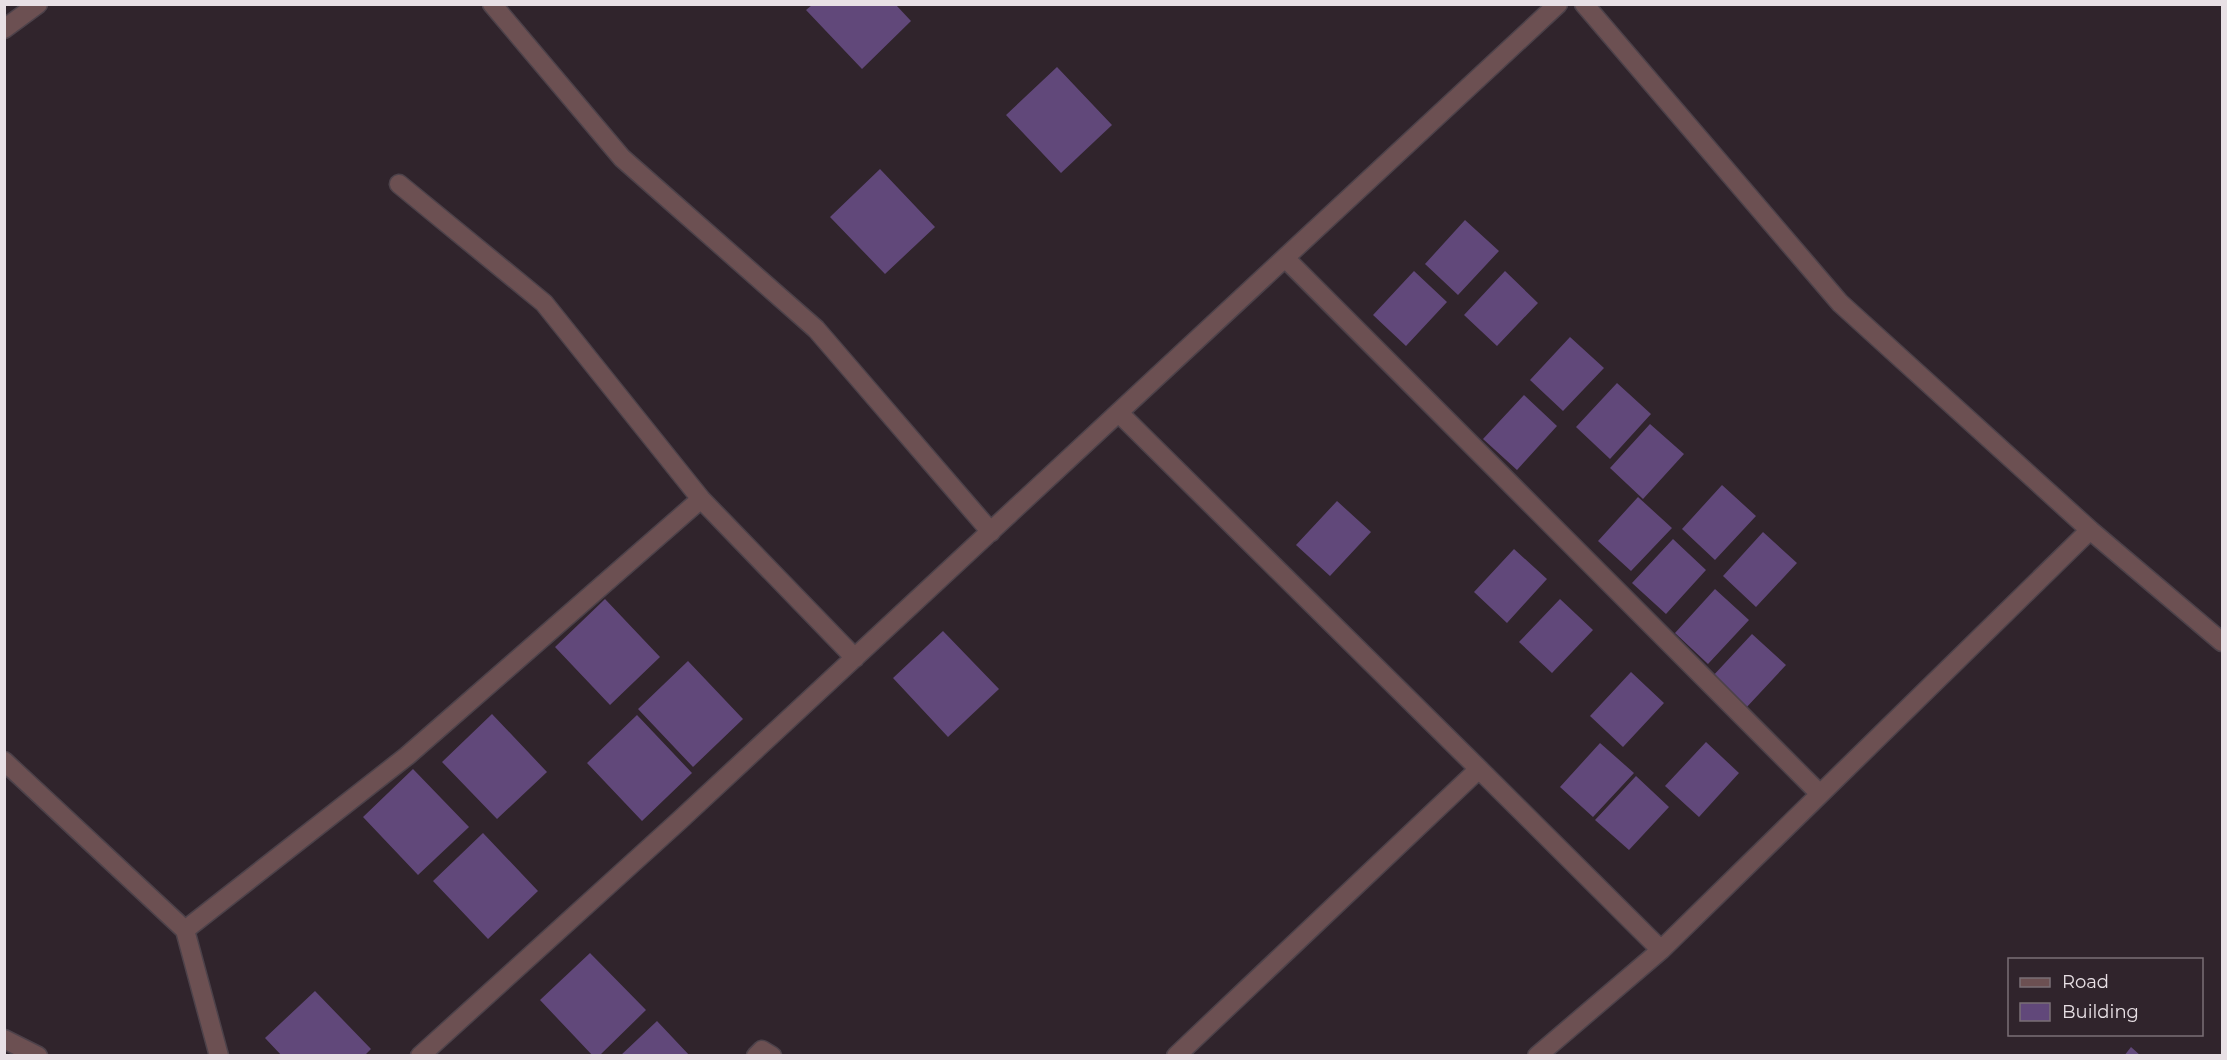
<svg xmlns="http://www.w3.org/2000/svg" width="2227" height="1060" font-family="Montserrat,sans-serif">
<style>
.building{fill:#61487a}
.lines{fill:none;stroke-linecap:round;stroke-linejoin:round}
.street-casing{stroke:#4d424a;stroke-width:21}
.street{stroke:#6c5052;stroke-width:18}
</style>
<rect width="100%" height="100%" fill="#30242c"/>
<path class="building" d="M812 5H896L911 21 862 69 806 10Z
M1057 67 1112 125 1061 173 1006 115Z
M880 169 935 227 885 274 830 217Z
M1465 220 1499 251 1458 295 1425 264Z
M1414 271 1447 302 1406 346 1373 315Z
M1505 271 1538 303 1497 346 1464 315Z
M1570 337 1604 368 1563 411 1530 380Z
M1617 383 1651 414 1610 459 1576 427Z
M1524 395 1557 426 1517 470 1483 439Z
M1650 424 1684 454 1643 499 1610 468Z
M1722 485 1756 516 1715 560 1682 529Z
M1638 497 1672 528 1631 571 1598 541Z
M1337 501 1371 532 1330 576 1296 545Z
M1763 532 1797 563 1756 607 1723 576Z
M1673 539 1706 570 1666 614 1632 583Z
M1514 549 1547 579 1507 623 1474 592Z
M1715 589 1749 620 1708 664 1675 633Z
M605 599 660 657 610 705 555 647Z
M1560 599 1593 630 1552 673 1519 642Z
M943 631 999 689 948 737 893 678Z
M1752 634 1786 665 1745 709 1711 678Z
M688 661 743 719 693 767 638 709Z
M1631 672 1664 703 1623 747 1590 716Z
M492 714 547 772 497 819 442 762Z
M637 715 692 773 642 821 587 763Z
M1706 742 1739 773 1699 817 1665 786Z
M1600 743 1634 773 1593 817 1560 787Z
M413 769 469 827 418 875 363 817Z
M1636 776 1669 807 1629 850 1595 820Z
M483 833 538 891 488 939 433 881Z
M590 953 646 1010 599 1056H593L540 1000Z
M315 991 371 1049 364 1056H282L265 1038Z
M657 1021 690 1056H620Z
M2131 1047 2141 1056H2124Z"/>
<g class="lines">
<defs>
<path id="street" d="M492 4 622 158 816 329 991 532
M1584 4 1840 303 2090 530
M4 29 38 4
M399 184 544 303 701 499 855 658
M1285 258 1820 794
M1119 413 1479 769
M4 761 185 930 407 756 701 499
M185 930 219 1056
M4 1039 38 1056
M420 1056 680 820 1558 4
M756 1056 762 1050 772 1056
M1176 1056 1479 769 1661 950 2090 530 2222 642
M1537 1056 1661 950"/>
</defs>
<use href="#street" class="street-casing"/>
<use href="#street" class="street"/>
</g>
<rect width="2227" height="1060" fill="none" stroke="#e8e0e5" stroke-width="12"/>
<rect x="2008" y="958" width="195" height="78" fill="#30242c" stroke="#7a6f76" stroke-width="1.5"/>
<rect x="2020" y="978" width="30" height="9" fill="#6c5052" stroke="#7a6f76" stroke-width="1.5"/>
<text x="2062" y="988" font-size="18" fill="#e8e0e5">Road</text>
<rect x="2020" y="1003" width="30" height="18" fill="#61487a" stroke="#7a6f76" stroke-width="1.5"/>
<text x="2062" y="1018" font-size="18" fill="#e8e0e5">Building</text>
</svg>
